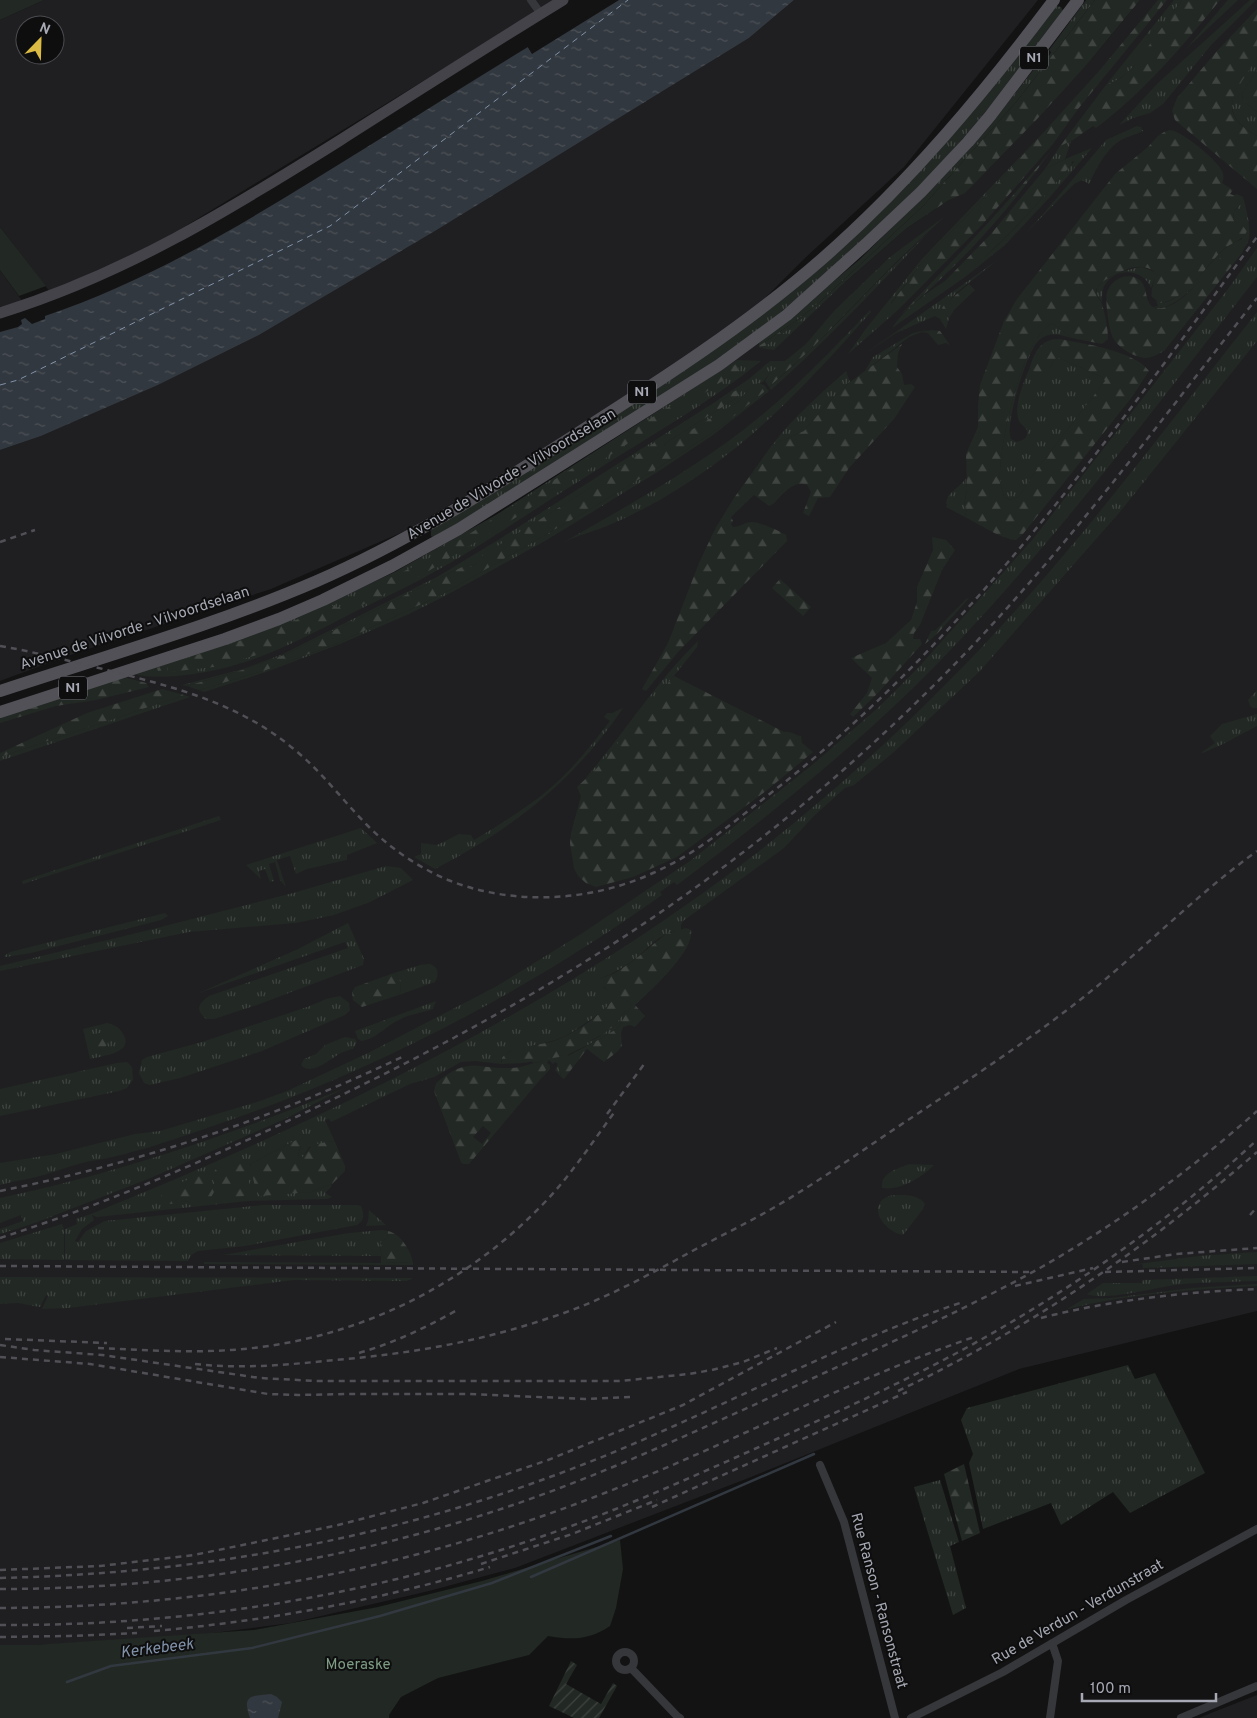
<svg xmlns="http://www.w3.org/2000/svg" width="1257" height="1718" font-family="Overpass,sans-serif">
<style>
.built{fill:#1f1f21;fill-rule:evenodd}
.grass{fill:url(#grass-tufts)}
.forest{fill:url(#forest-firs);fill-rule:evenodd}
.park{fill:#222823}
.garden{fill:url(#garden-furrows)}
.water{fill:url(#water-ripples)}
.pier{fill:#131314}
.lines{fill:none;stroke-linecap:round;stroke-linejoin:round}
.stream{stroke:#32383f;stroke-width:2.5}
.ferry{stroke:#8192aa;stroke-width:1;stroke-dasharray:6 5;stroke-linecap:butt}
.minor{stroke:#36373b;stroke-width:8}
.secondary{stroke:#434349;stroke-width:11}
.primary{stroke:#515157;stroke-width:12}
.rail{stroke:#505056;stroke-width:2.5;stroke-dasharray:6 5;stroke-linecap:butt}
.labels{text-anchor:middle;dominant-baseline:central;stroke-width:4;stroke-linejoin:round;paint-order:stroke}
.shield{fill:#0e0e0f;stroke:#787a82;stroke-width:1}
.shield-label{font-size:14px;font-weight:bold;fill:#a6a9b3}
.street-label{font-size:15px;fill:#a6a9b3;stroke:#0e0e0f}
.park-label{font-size:15px;fill:#7f9c84;stroke:#0e0e0f}
.water-label{font-size:16px;font-style:italic;fill:#8192aa;stroke:#0e0e0f}
</style>
<defs>
<pattern id="grass-tufts" width="24" height="20" patternUnits="userSpaceOnUse" patternTransform="scale(1.25)"><rect width="24" height="20" fill="#222823"/><path d="M3 7l-1-3M5 7V3M7 7l1-3M15 17l-1-3M17 17v-4M19 17l1-3" fill="none" stroke="#3f4441"/></pattern>
<pattern id="forest-firs" width="22" height="20" patternUnits="userSpaceOnUse" patternTransform="scale(1.25)"><rect width="22" height="20" fill="#222823"/><path d="M5 1l3.5 6h-7zM16 11l3.5 6h-7z" fill="#3f4441"/></pattern>
<pattern id="garden-furrows" width="10" height="10" patternUnits="userSpaceOnUse" patternTransform="scale(1.25)"><rect width="10" height="10" fill="#222823"/><path d="M-1 1l2-2M0 10L10 0M9 11l2-2" fill="none" stroke="#3f4441"/></pattern>
<pattern id="water-ripples" width="26" height="14" patternUnits="userSpaceOnUse" patternTransform="scale(1.25)"><rect width="26" height="14" fill="#32383f"/><path d="M2 4q2-2 4 0t4 0M15 11q2-2 4 0t4 0" fill="none" stroke="#4d5258"/></pattern>
</defs>
<rect width="100%" height="100%" fill="#131314"/>
<path class="built" d="M44 0H556L161 241 50 292 0 227V20ZM25 25H55V55H25Z
M794 0H1038L904 167 805 258 747 316 534 456 405 531 271 589 73 654 0 681V450L41 436 158 385 259 335 435 231 749 38Z
M1140 0H1257V1311L1019 1369 746 1479 515 1568 429 1591 291 1623 167 1639 33 1645H0V717L321 607 395 572 496 515 700 385 759 343V346L812 311 907 228 949 200 1089 62Z
M0 270 23 302 0 311Z
M1257 1695V1718H1199L1211 1713Z"/>
<path class="grass" d="M1086 0H1095L1017 101 923 206 821 301 800 318 759 346V343L859 260 923 197 1012 97 1046 54 1049 56 1051 52 1049 50Z
M1174 0H1182C1163 24 1136 78 1106 85Z
M1250 0H1256L1212 44 1163 104 1150 113 1133 118 1119 125 1158 83Z
M1056 6 1061 7 1063 11 1004 90 947 157 887 219 779 314 712 364 511 493 433 537 431 536V530L825 262Z
M1257 57V70L1243 92 1242 100 1257 112V136C1213 111 1237 89 1257 57Z
M1137 126 1141 127 1143 131C1136 135 1128 136 1121 140 1106 149 1096 169 1089 184L1082 180 1074 184 1026 233 1044 213 1106 140Z
M1041 135 984 198 923 261 891 303 898 310 848 354 865 330 922 259Z
M1071 141 1065 159 1092 148 1049 198 1005 245 965 277 892 328C905 308 925 294 945 281H948C991 263 1041 198 1074 162L1073 161 1071 163 1065 159 1045 169 1060 146Z
M1237 194 1243 197C1246 207 1251 228 1249 238 1248 242 1246 246 1244 249L1245 246H1235C1216 259 1178 316 1153 307L1158 306 1156 301C1175 311 1209 264 1222 251 1228 246 1234 242 1242 239L1239 225 1233 219 1234 211 1238 208 1235 196H1232Z
M927 234C876 288 826 341 771 390L769 387C825 340 872 284 927 234Z
M1257 248V277C1155 407 1056 541 941 660 865 738 780 807 693 873L677 885 674 882 660 892 662 895C523 994 369 1074 207 1128 170 1141 129 1155 91 1161 75 1164 60 1170 44 1175 30 1179 15 1181 0 1185V1163L56 1154 135 1134 160 1131 260 1101 287 1091 368 1053 497 986 581 934 690 861 811 766 879 707 917 669 1033 539 1228 289Z
M999 259 956 293 943 308 949 318 946 329 940 319 935 316 896 333 866 353Z
M1142 267 1155 272 1156 276 1151 288C1144 270 1118 266 1106 283 1102 288 1102 295 1102 302L1096 295 1097 287C1109 276 1125 269 1142 267Z
M847 280 774 350 760 348H762L790 328Z
M870 310 871 312C814 376 755 441 681 487 658 502 633 515 607 526 593 532 578 535 564 542 631 504 698 467 757 419 798 386 834 348 870 310Z
M1257 312V341L1119 513 980 671 895 751 854 785 845 788 815 815 784 848 683 921 681 925V931C662 929 645 952 631 962 620 969 610 975 599 979L604 988 630 1002 631 1006 618 1028 600 1039 569 1054 559 1067 561 1077 555 1070 558 1064 555 1062 553 1064 549 1060 547 1063 550 1065V1069L539 1081 547 1068 542 1061 533 1063 532 1060 559 1057 572 1048 597 1038 615 1025 626 1010 612 1001 603 1011 571 1033 556 1040 508 1052 501 1061 502 1064 475 1061 461 1062 434 1077 410 1084 331 1122 329 1119 325 1120 335 1142 331 1141 309 1147 303 1157 301 1158 298 1155 301 1146 296 1140 252 1163 250 1165 260 1195 311 1192 332 1184 331 1187 325 1193 332 1197 327 1199 248 1201 97 1217 92 1215 94 1220 82 1229 75 1241 78 1242 86 1231 105 1221 264 1205H357L361 1206C364 1214 365 1220 357 1225L245 1246 198 1251 191 1255 188 1261 65 1260V1229L77 1224 76 1219 91 1214C326 1119 557 1008 758 852 827 798 892 739 954 676 1065 564 1159 436 1257 312Z
M1052 323 1072 338C1061 335 1049 331 1039 340 1027 350 1004 426 1011 439L1017 442C1024 440 1028 438 1027 430 1024 426 1019 423 1018 418 1014 405 1025 379 1030 367L1031 370 1050 369 1053 361 1059 358 1102 377 1105 381 1037 469 1019 497 1010 500 1004 497C1003 492 1001 487 1000 482 998 448 1021 340 1052 323Z
M927 330 909 337 865 371 873 357 913 333Z
M737 360 761 361C709 403 648 437 592 473 531 511 472 553 408 586 391 595 372 603 354 612 298 641 249 668 186 675 168 677 151 678 133 674L321 607 395 572 496 515Z
M770 361H786L769 374 763 382 749 389 739 401 666 447 664 444 735 399 738 389 590 488 481 557 480 560 471 567H462L284 655 242 670 187 686 182 685 243 669 283 654 437 577 498 540 712 404 749 379Z
M846 371 850 382 829 402 804 431 772 445C794 417 820 394 846 371Z
M764 385 769 391 713 435 659 471 545 541 445 596 409 614 340 644 266 672 204 692 199 690 266 670 338 643 443 594 590 509 674 458 719 428 764 391Z
M966 478 967 489 964 505 967 508 965 517 946 507 947 505 946 503C948 491 959 489 966 478Z
M698 641 697 647 645 712 597 768 584 780C623 735 655 683 698 641Z
M1257 690V708H1253L1250 706 1248 700Z
M184 695 190 697 0 761V757Z
M623 708C575 780 511 830 435 869L414 857 421 854V843L437 845 459 834 471 835 474 840C498 826 521 811 542 795 569 774 590 747 610 721L604 717 607 713H612Z
M1257 714V726L1223 744 1203 753 1202 752 1215 743 1210 736 1222 724Z
M219 816 221 820 23 884 22 881Z
M361 828 377 843 347 855V860L307 869 296 874 290 856 277 860 286 887 280 880 275 862 269 864 274 881 270 882 265 869 259 871 261 879 246 865Z
M386 866 401 868 413 880 370 902 334 915 296 923 189 932 0 971V966L153 929 293 893Z
M165 913 168 916 161 920 31 953 6 957 4 956 10 952Z
M348 923 364 959 363 965 257 1005 214 1019H206C195 1009 198 1004 209 996L348 948 345 942 199 993 298 949Z
M429 964C439 966 439 975 435 982L399 995C403 988 400 977 394 973L420 965Z
M340 996 349 1003 350 1010 345 1015 262 1051 180 1078 150 1085 144 1083 139 1073 142 1060 147 1057 202 1042 310 1006 326 999Z
M436 1001 433 1009C422 1013 409 1014 399 1020 385 1026 377 1039 361 1041L358 1039 355 1031Z
M107 1023C115 1025 119 1027 123 1034 135 1053 102 1056 90 1059L83 1029Z
M345 1037 355 1039 357 1042 353 1049C349 1050 345 1051 341 1053 331 1058 311 1077 301 1065L304 1059 316 1054 325 1045Z
M127 1062 132 1067 133 1080 127 1088 119 1091 0 1116V1089L117 1063Z
M345 1088 285 1119 148 1179 35 1223 0 1234V1229L23 1221 21 1215 0 1223V1198C119 1173 233 1134 345 1088Z
M909 1164 934 1165C922 1177 901 1191 882 1188 880 1173 897 1169 909 1164Z
M901 1195C909 1195 920 1196 925 1204L923 1209 903 1235C885 1232 865 1206 889 1196 892 1195 897 1195 901 1195Z
M369 1210 386 1225 366 1226 368 1221Z
M62 1224 64 1229V1260L0 1259V1243Z
M383 1230 388 1231 387 1238 381 1242C379 1249 382 1255 384 1262L413 1263V1265L204 1264V1262L381 1263V1256L223 1255 349 1233Z
M1257 1252V1264L1143 1268 1142 1264 1130 1265 1199 1256Z
M1257 1276V1281C1232 1282 1208 1282 1183 1284 1160 1286 1105 1302 1087 1294L1103 1283H1142L1143 1280Z
M0 1277 412 1278V1279L406 1281 294 1280 68 1308 42 1309 48 1296 46 1295 40 1307 18 1303 0 1304Z
M1257 1284V1286C1193 1289 1129 1294 1067 1309L1084 1299 1111 1298 1192 1288Z
M1128 1365 1135 1379 1155 1373 1205 1473 1130 1513 1113 1492 1061 1525 1051 1503 983 1529 969 1463 973 1454 961 1420 967 1408Z
M940 1480 959 1542 950 1546 966 1608 953 1615 914 1487Z"/>
<path class="forest" d="M1095 0H1140L1089 62 1038 118 965 193 949 200 907 228 812 311 767 345 760 348 759 346 800 318 821 301 923 206 1017 101Z
M1158 0H1167L1078 109 1053 144 1013 190 980 227 898 310 891 304 923 261 984 198 1099 71Z
M1182 0H1220C1183 46 1144 92 1096 128L1093 126 1073 140 1060 146 1106 85 1121 78 1134 66Z
M1228 0H1238L1186 49Z
M1257 9C1257 22 1257 44 1257 56 1256 61 1252 66 1249 70 1230 99 1220 115 1257 136V189L1175 120 1172 111 1177 98 1217 51Z
M1257 70V112L1242 100 1243 92Z
M1170 130C1182 131 1217 160 1222 171 1224 175 1224 179 1222 183L1233 190 1230 194 1241 198 1240 205 1234 211 1233 219C1237 225 1243 224 1247 231 1244 240 1230 243 1223 250 1204 267 1188 299 1160 303L1152 297C1150 288 1156 281 1155 272 1146 265 1135 266 1125 270 1117 274 1093 283 1096 294 1097 298 1101 300 1102 304 1105 314 1108 328 1108 339L1102 344 1072 338 1052 323C1021 340 998 448 1000 482 1001 487 1003 492 1004 497L1010 500 1019 497 1037 469 1105 381 1102 377 1059 358 1053 361 1050 369 1045 374H1040L1031 370 1030 367C1035 351 1041 339 1059 339 1082 343 1135 351 1149 371L1132 397 1023 534 1016 540C1001 539 979 524 965 517L967 508 964 506 967 489 966 454 978 427V405L980 385 1004 321 1017 299 1115 174 1148 147 1158 136 1164 132Z
M1050 152C1008 212 957 268 900 315 952 262 1003 209 1050 152Z
M1065 159 1070 160 1072 164C1053 186 971 283 945 281L990 235 1045 169Z
M944 217 941 220 896 262 812 348 769 387 765 381 769 374 806 344 834 311 890 257Z
M1240 243 1245 246 1242 253 1164 351C1158 354 1152 358 1146 358 1133 357 1117 347 1112 336 1109 328 1108 318 1107 310 1106 299 1105 289 1114 282 1122 274 1137 274 1143 284 1148 293 1145 311 1162 308 1191 304 1213 255 1240 243Z
M969 284 975 290 954 310 949 318 942 308 945 304Z
M932 330 940 331 950 345 946 343 938 345 928 333 921 332Z
M902 344 898 353 897 367 902 374 904 385 911 384 915 387 894 419 849 468 830 497 818 498 809 516 803 513 811 492 807 485C793 479 782 496 773 504L769 506 754 495 731 517 733 521 731 524 733 527C740 527 745 522 752 522 757 521 782 532 786 535L787 541 679 651 646 691 642 689 668 643 699 563 715 529 734 498 772 445 804 431 829 402 850 382Z
M736 364 739 370 733 374 515 518 422 575 296 638 260 654 214 667 168 672 167 666 163 667 164 670 158 671 157 668 254 636 335 605 336 608 344 605 350 599 368 592 379 583 419 564 463 538Z
M758 383 764 385 765 389 764 392 719 428 674 458 590 509 443 594 338 643 266 670 199 690 187 686 242 670 284 655 462 567H471L480 560V557L590 488 654 443 738 389 740 388 742 390 735 399 664 444 665 446 739 401 749 389Z
M932 537 946 540 955 550 942 570 920 625 914 633 913 639H920L922 644 878 693 853 717 850 714 867 693 872 678 851 658 886 643 911 620 917 602V587L933 550Z
M780 579 811 607 803 616 772 588Z
M969 598 937 634 925 644 931 631 936 630 966 599Z
M674 676 784 732C791 731 794 735 801 736L802 743 813 752 766 791 677 857 633 877 596 887 586 883 578 876 574 868 570 843 571 833 581 796 577 787 597 768Z
M127 678 146 683 149 687 96 700 56 706 0 723V717L116 680Z
M162 689 184 695 0 757V753L87 713Z
M686 928 691 930C695 951 650 991 635 1005L645 1016 635 1027 630 1025 623 1027 621 1033 622 1046 617 1052 604 1062 587 1049 564 1079 561 1077 559 1067 564 1058 600 1039 618 1028 631 1006 630 1002 611 993 599 983V979L615 973 633 961 666 934Z
M394 973C400 977 403 988 399 995L362 1007 353 1000 352 992 355 987Z
M612 1001H616L624 1004 626 1010 615 1025 603 1034 559 1057 523 1063 502 1064V1058C511 1045 542 1046 557 1040 578 1031 597 1018 612 1001Z
M92 1041a8 8 0 1 1 16 0a8 8 0 1 1-16 0Z
M542 1061 546 1063 547 1068 539 1081 469 1164H463L461 1162 434 1091 436 1083C469 1056 474 1069 511 1068 522 1068 532 1063 542 1061ZM483 1126 491 1133 482 1144 473 1137Z
M296 1140H300L302 1142 298 1155 301 1158 303 1157 312 1145 331 1141 335 1142 345 1166V1171L332 1184 311 1192 260 1196 256 1190 250 1166 252 1163Z
M234 1160 243 1163 247 1172 250 1188 244 1196 226 1199 220 1196 211 1176 216 1169Z
M198 1176 208 1178 214 1192 210 1199 169 1204 164 1201 161 1196 163 1189Z
M388 1231C401 1234 411 1251 413 1263L384 1262C382 1255 379 1249 381 1242L387 1238Z
M964 1464 980 1533 962 1541 944 1474Z"/>
<path class="park" d="M0 0H44L0 20Z
M0 227 46 286 19 296 0 270Z
M620 1540 623 1569 616 1608 610 1626C589 1640 573 1640 548 1636L529 1655 438 1678 401 1697 389 1715V1718H0V1645H33L254 1630 378 1607 482 1581Z"/>
<path class="garden" d="M571 1661 577 1665 566 1684 601 1704 613 1683 617 1686 599 1718H574L549 1706Z"/>
<path class="water" d="M618 0H794L749 38 435 231 259 335 158 385 41 436 0 450V332L18 327 22 324 21 320 25 318 32 324 45 319V316C140 284 226 234 312 181 384 137 455 91 528 47L532 53Z
M271 1694 277 1697 282 1702 278 1718H250C242 1695 250 1696 271 1694Z"/>
<path class="pier" d="M614 0H619L532 54 526 44 529 45 533 50Z"/>
<g class="lines">
<path class="stream" d="M531 1577 814 1454
M67 1682 111 1666 252 1648 380 1616 492 1583 611 1536"/>
<path class="ferry" d="M0 385 18 380 330 226 628 0"/>
<path class="minor" d="M531 0 541 14
M820 1465 844 1522 895 1718
M616 1661a9 9 0 1 1 18 0a9 9 0 1 1-18 0Z
M631 1668 677 1716 680 1718
M911 1718 1003 1672 1126 1600 1257 1529
M1050 1718 1058 1661 1052 1643
M1181 1718 1257 1686"/>
<path class="secondary" d="M0 313C125 274 229 210 339 141 413 94 488 46 563 0"/>
<path class="primary" d="M0 691C106 656 215 625 317 581 404 543 484 493 564 442 653 385 742 329 822 259 910 182 984 93 1054 0
M0 712 225 639 279 619 323 600 392 566 459 529 719 365 787 315 866 244 921 192 968 142 990 116 1078 0"/>
<path class="rail" d="M0 542 35 530
M0 646C35 652 69 661 103 669 173 687 238 702 295 750 323 773 343 801 368 826 391 849 418 867 448 880 513 906 590 902 653 873 696 854 731 824 767 796 965 644 1111 436 1257 237
M607 1114 645 1063
M0 1191C139 1163 274 1118 402 1057
M1250 1215 1257 1207
M0 1238C109 1203 216 1156 319 1106 413 1061 506 1012 594 956 723 875 843 778 950 669 1062 555 1158 424 1257 298
M1122 1262 1176 1254 1257 1248
M0 1266 1030 1272
M1105 1272 1257 1268
M1015 1286 1093 1268
M1041 1318C1111 1300 1184 1292 1257 1289
M5 1339 107 1343
M0 1345 34 1350 102 1355 260 1378 316 1381H620L689 1374 712 1370 743 1362 777 1348
M98 1348C142 1350 187 1353 231 1350 350 1342 462 1289 545 1202 572 1174 593 1141 616 1110
M359 1353C394 1343 427 1327 459 1309
M0 1357 90 1364 268 1394 298 1395 347 1394H470L585 1399 630 1397
M195 1364C242 1369 287 1365 334 1360 409 1354 478 1342 549 1318 594 1304 635 1282 676 1260 706 1243 738 1228 768 1211 810 1187 850 1159 890 1132 956 1088 1023 1045 1085 996 1144 949 1196 895 1257 851
M898 1391C1029 1329 1148 1247 1257 1152
M652 1507 907 1392
M481 1564 572 1534 657 1500
M0 1570 100 1566 194 1555 334 1526 423 1503 548 1460 683 1405 836 1322
M0 1578C210 1573 402 1537 597 1459 719 1410 835 1345 960 1303
M0 1589C172 1589 344 1562 507 1507 611 1472 711 1424 811 1379 888 1344 966 1309 1040 1268 1117 1224 1191 1170 1257 1111
M0 1608C217 1607 418 1568 620 1487 739 1439 852 1379 974 1337
M0 1625C188 1626 372 1596 549 1534 627 1507 703 1472 779 1438 838 1412 896 1385 953 1355 1063 1296 1166 1224 1257 1140
M127 1628 162 1626
M154 1631C268 1621 380 1600 490 1567
M0 1637 69 1636 137 1633"/>
</g>
<g class="labels">
<g class="shield">
<rect x="1020" y="46.5" width="28" height="23" rx="4"/>
<rect x="628" y="380.5" width="28" height="23" rx="4"/>
<rect x="59" y="676.5" width="28" height="23" rx="4"/>
</g>
<g class="shield-label">
<text x="1034" y="58">N1</text>
<text x="642" y="392">N1</text>
<text x="73" y="688">N1</text>
</g>
<g class="street-label">
<text transform="translate(512 475) rotate(-31)">Avenue de Vilvorde - Vilvoordselaan</text>
<text transform="translate(135 629) rotate(-18)">Avenue de Vilvorde - Vilvoordselaan</text>
<text transform="translate(878 1601) rotate(75)">Rue Ranson - Ransonstraat</text>
<text transform="translate(1078 1613) rotate(-30)">Rue de Verdun - Verdunstraat</text>
</g>
<g class="park-label">
<text x="358" y="1665">Moeraske</text>
</g>
<g class="water-label">
<text transform="translate(157 1649) rotate(-7)">Kerkebeek</text>
</g>
</g>
<g transform="translate(40 40) rotate(23)"><circle r="24" fill="#0e0e0f" stroke="#4b4c51"/>
<path d="M0-4L9 19L0 12L-9 19Z" fill="#dcbb44"/>
<text y="-8" font-size="14" font-weight="bold" text-anchor="middle" fill="#a6a9b3">N</text>
</g>
<path d="M1082 1693v8h134v-8" fill="none" stroke="#a6a9b3" stroke-width="2.5"/>
<text x="1090" y="1693" font-size="15" fill="#a6a9b3" stroke="#0e0e0f" stroke-width="4" paint-order="stroke">100 m</text>
</svg>
